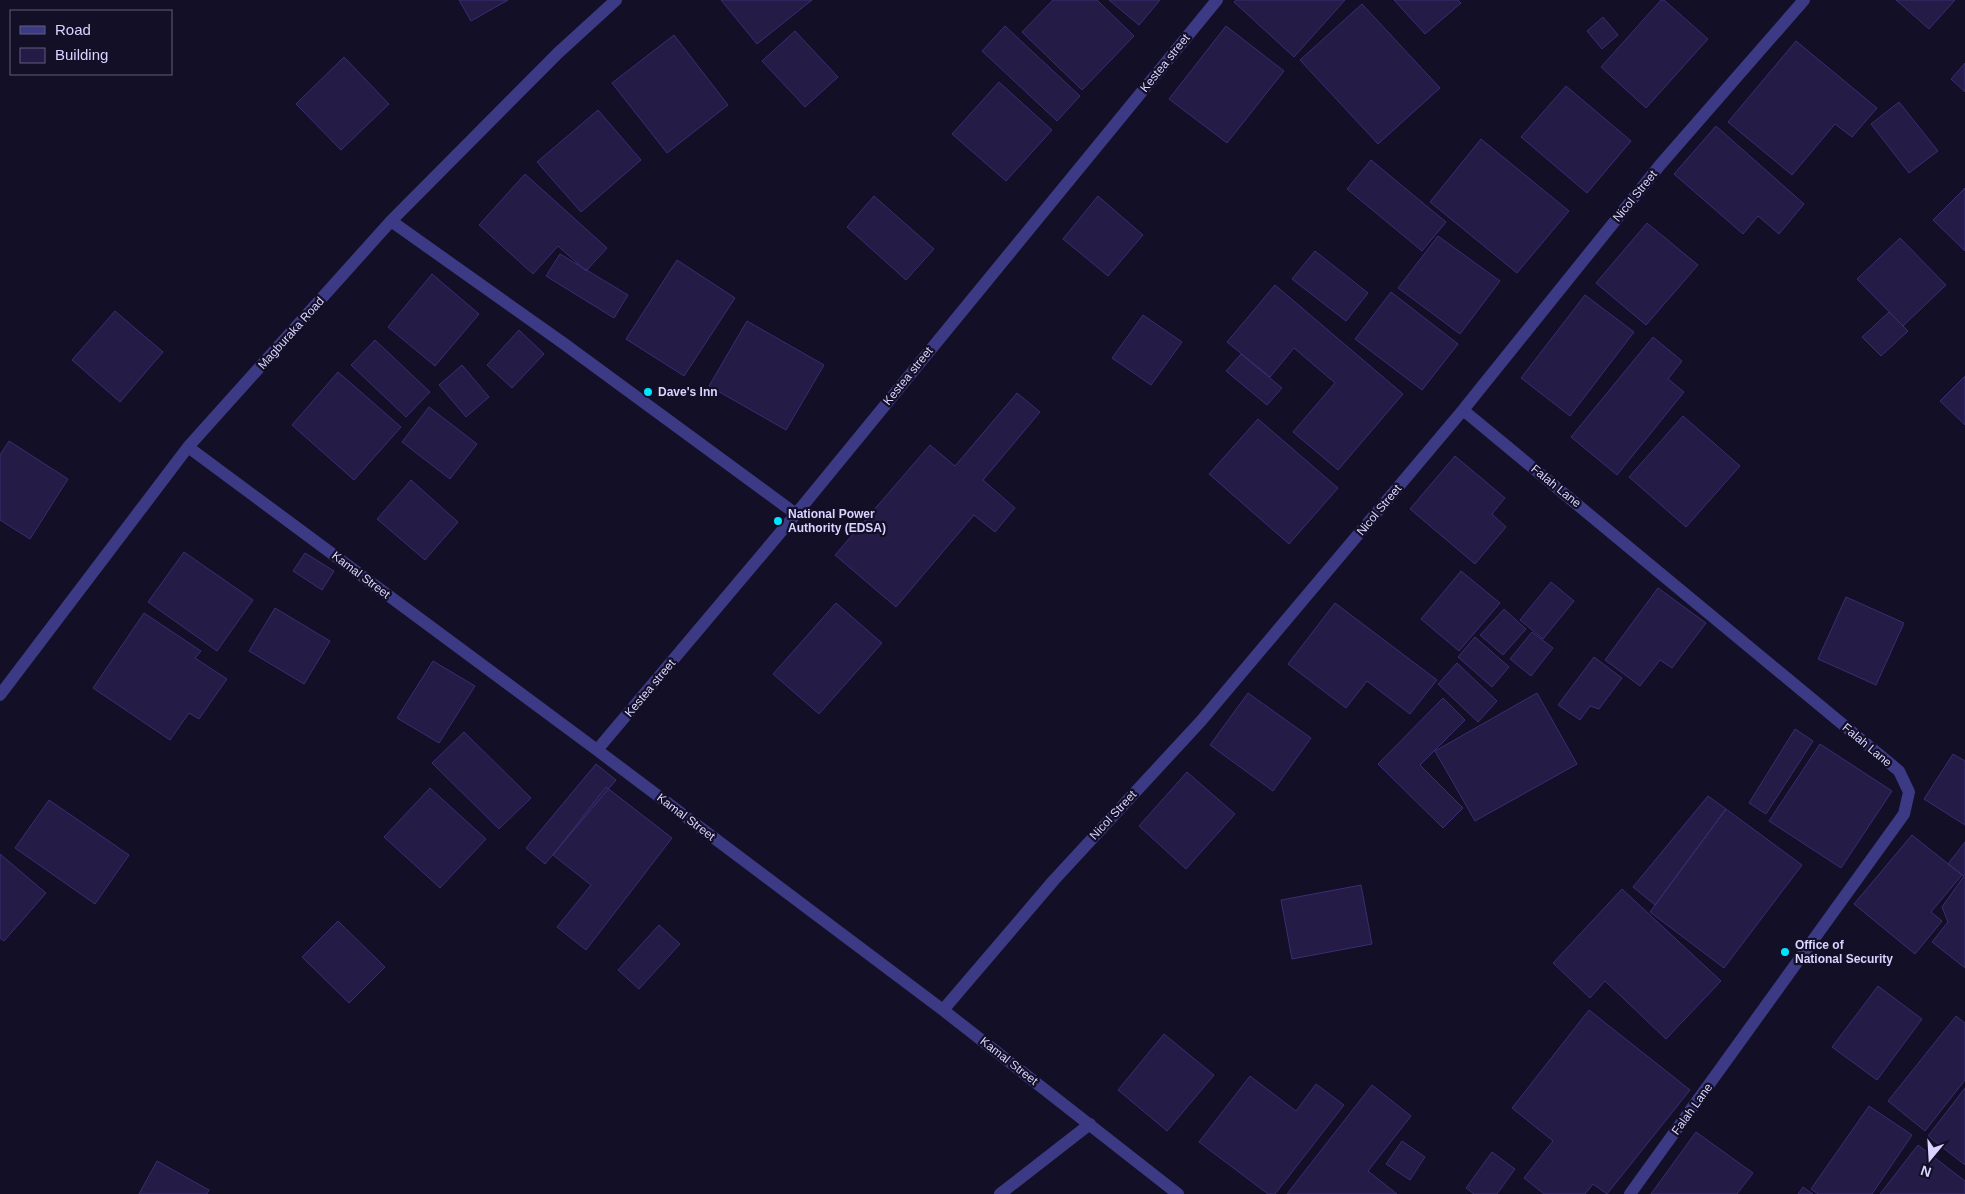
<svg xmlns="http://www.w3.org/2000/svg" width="1965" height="1194" font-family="Arial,sans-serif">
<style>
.building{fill:#241b47;stroke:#3b2d73}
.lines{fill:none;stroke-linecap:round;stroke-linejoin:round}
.minor{stroke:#3d3a85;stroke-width:12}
.poi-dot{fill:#00e5ff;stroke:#130f26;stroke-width:2}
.labels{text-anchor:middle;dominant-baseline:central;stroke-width:4.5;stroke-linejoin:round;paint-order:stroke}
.street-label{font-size:12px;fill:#d9d4ff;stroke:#130f26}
.poi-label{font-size:12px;font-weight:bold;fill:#d9d4ff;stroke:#130f26;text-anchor:start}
</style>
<rect width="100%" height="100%" fill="#130f26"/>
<path class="building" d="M459 0H508L471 21Z
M721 0H812L757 44Z
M1053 0H1097L1134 36 1082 90 1022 32Z
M1109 0H1160L1139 25Z
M1236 0H1345L1294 57 1234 2Z
M1394 0H1458L1461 3 1425 34Z
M1661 0H1664L1708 39 1646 108 1601 67Z
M1896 0H1955L1929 29Z
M1362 4 1440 88 1378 144 1300 60Z
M1603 17 1618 35 1602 49 1587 31Z
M1005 26 1080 96 1057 121 982 51Z
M1226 26 1284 71 1227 143 1169 99Z
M795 31 838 77 805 107 762 61Z
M674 35 728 105 667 153 612 83Z
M1796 41 1877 108 1852 137 1835 124 1792 175 1728 122Z
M344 57 389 104 341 150 296 104Z
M1965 63V92L1951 79Z
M999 82 1052 130 1006 181 952 134Z
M1566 86 1631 141 1587 193 1521 137Z
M1899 102 1938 151 1909 173 1871 124Z
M598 110 641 160 581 212 537 162Z
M1716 126 1804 204 1779 234 1758 216 1743 234 1674 174Z
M1481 139 1569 211 1517 273 1430 202Z
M1371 160 1446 222 1422 251 1347 189Z
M525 174 607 248 586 271 558 246 533 274 479 225Z
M1965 188V251L1933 220Z
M874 196 934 249 906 280 847 227Z
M1098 196 1143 235 1108 276 1063 239Z
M1647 223 1698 265 1646 325 1596 283Z
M1438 236 1500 281 1460 334 1398 288Z
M1900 238 1946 285 1903 326 1857 279Z
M1315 251 1368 293 1346 321 1292 279Z
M560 254 628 295 614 318 546 276Z
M677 260 735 298 684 376 626 339Z
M432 274 479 314 435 366 388 327Z
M1275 285 1403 394 1338 470 1293 432 1335 383 1294 348 1270 377 1227 342Z
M1391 292 1458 344 1422 390 1355 339Z
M1585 295 1634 332 1570 416 1521 378Z
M115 311 163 352 120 402 72 360Z
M1889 312 1908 331 1881 356 1862 337Z
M1143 315 1182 342 1151 385 1112 358Z
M747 321 824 365 786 430 709 386Z
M519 330 544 354 512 388 487 365Z
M1653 337 1682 361 1668 379 1684 392 1617 475 1571 437Z
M375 340 430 392 406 417 351 365Z
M1241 354 1282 388 1267 405 1226 371Z
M462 365 489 397 466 417 439 385Z
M338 372 401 427 354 480 292 425Z
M1965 376V425L1940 401Z
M1017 393 1040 412 983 480 1015 508 995 532 974 515 896 607 835 555 930 445 955 466Z
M429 407 477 444 450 479 402 442Z
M1683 416 1740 466 1686 527 1629 477Z
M1258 419 1338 488 1289 544 1209 474Z
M9 441 68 479 30 539 0 520V455Z
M1455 456 1505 498 1492 514 1506 527 1475 564 1410 509Z
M411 480 458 522 425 560 377 519Z
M184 552 253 600 217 651 148 602Z
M305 553 334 571 322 590 293 571Z
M1461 571 1500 603 1459 651 1421 619Z
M1551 582 1574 601 1543 639 1520 620Z
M1658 588 1706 623 1672 668 1660 660 1640 686 1605 660Z
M1846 597 1904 623 1876 685 1818 659Z
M836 603 882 643 819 714 773 674Z
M1335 603 1437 680 1410 714 1367 681 1346 708 1288 664Z
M275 608 330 641 304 684 249 651Z
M1504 609 1526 629 1503 655 1480 635Z
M144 613 201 651 195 658 227 679 199 719 189 713 170 740 93 688Z
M1532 632 1553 648 1531 676 1510 659Z
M1475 637 1509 667 1492 687 1458 657Z
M1594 657 1622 678 1599 709 1590 706 1580 720 1558 705Z
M433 661 475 686 439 743 397 718Z
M1457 663 1497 701 1478 722 1438 684Z
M1248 693 1311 738 1273 791 1210 745Z
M1537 693 1577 764 1475 821 1435 751Z
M1443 698 1465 720 1420 765 1463 808 1443 828 1378 764Z
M1795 729 1813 741 1766 814 1749 803Z
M464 732 531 798 499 829 432 763Z
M1820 744 1892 791 1841 868 1769 821Z
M1953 754 1965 761V825L1924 799Z
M596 764 616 780 545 864 526 848Z
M1187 772 1235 814 1186 869 1139 826Z
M606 787 672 838 586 950 557 927 591 885 553 855Z
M430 788 486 839 440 888 384 837Z
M1708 796 1726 809 1655 905 1633 887Z
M49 800 129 855 95 904 15 848Z
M1726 809 1802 865 1724 968 1650 912Z
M1912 835 1962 875 1931 912 1942 921 1915 954 1854 904Z
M1965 842V968L1932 942 1948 922 1942 907 1964 876 1948 864Z
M0 854 46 893 4 941 0 938Z
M1361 885 1372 944 1292 959 1281 900Z
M1622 889 1721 981 1666 1039 1605 981 1590 998 1553 963Z
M338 921 385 967 349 1003 302 957Z
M659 925 680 944 639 989 618 970Z
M1878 986 1922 1019 1877 1080 1832 1047Z
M1589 1010 1690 1090 1607 1194 1593 1184 1585 1194H1544L1524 1178 1553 1141 1512 1108Z
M1956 1016 1965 1023V1080L1925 1131 1888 1101Z
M1164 1034 1214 1075 1167 1131 1118 1090Z
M1250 1076 1296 1111 1316 1084 1344 1105 1275 1194H1268L1199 1142Z
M1372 1085 1411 1116 1368 1171 1397 1194H1287Z
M1965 1088V1165L1928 1136Z
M1869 1106 1912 1135 1872 1194H1818L1811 1189Z
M1696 1132 1753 1173 1737 1194H1651Z
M1402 1141 1425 1157 1410 1180 1386 1164Z
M1918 1145 1965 1181V1194H1880Z
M1492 1152 1515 1169 1497 1194H1474L1466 1188Z
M157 1161 209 1190 207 1194H139Z
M1803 1187 1813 1194H1798Z"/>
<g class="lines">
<path class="minor" d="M391 221 563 343 796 514
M1463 410 1899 771 1909 792 1904 814 1630 1194
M188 447 597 750 943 1010 1178 1194
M0 695 188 447 391 221 558 53 616 0
M597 750 796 514 1217 0
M943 1010 1054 880 1201 721 1463 410 1660 165 1804 0
M1000 1194 1090 1124"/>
</g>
<g class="poi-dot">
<circle cx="648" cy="392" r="5"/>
<circle cx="778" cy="521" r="5"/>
<circle cx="1785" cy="952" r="5"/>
</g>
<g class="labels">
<g class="street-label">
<text transform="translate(1165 63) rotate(-51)">Kestea street</text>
<text transform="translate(1635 196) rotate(-51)">Nicol Street</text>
<text transform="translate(291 333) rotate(-48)">Magburaka Road</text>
<text transform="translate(908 376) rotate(-51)">Kestea street</text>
<text transform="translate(1556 486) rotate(39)">Falah Lane</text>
<text transform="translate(1379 510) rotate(-50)">Nicol Street</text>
<text transform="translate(361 575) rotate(37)">Kamal Street</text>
<text transform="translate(650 688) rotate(-50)">Kestea street</text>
<text transform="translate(1867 745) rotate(40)">Falah Lane</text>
<text transform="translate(1113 815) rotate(-47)">Nicol Street</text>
<text transform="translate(686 817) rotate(37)">Kamal Street</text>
<text transform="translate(1009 1061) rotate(38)">Kamal Street</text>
<text transform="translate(1692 1109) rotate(-54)">Falah Lane</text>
</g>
<g class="poi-label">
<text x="658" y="392">Dave's Inn</text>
<text x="788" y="514">National Power<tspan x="788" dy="14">Authority (EDSA)</tspan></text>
<text x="1795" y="945">Office of<tspan x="1795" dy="14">National Security</tspan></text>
</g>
</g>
<rect x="10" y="10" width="162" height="65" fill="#130f26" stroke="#625e7d"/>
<rect x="20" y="26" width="25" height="8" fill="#3d3a85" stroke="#625e7d"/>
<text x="55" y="35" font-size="15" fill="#d9d4ff">Road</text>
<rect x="20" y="48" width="25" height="15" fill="#241b47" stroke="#625e7d"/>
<text x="55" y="60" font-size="15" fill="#d9d4ff">Building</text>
<g transform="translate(1930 1159) rotate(198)" stroke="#130f26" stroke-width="4" paint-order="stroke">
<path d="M0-4L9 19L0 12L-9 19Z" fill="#d9d4ff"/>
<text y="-8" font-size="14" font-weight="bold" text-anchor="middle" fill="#d9d4ff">N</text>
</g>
</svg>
